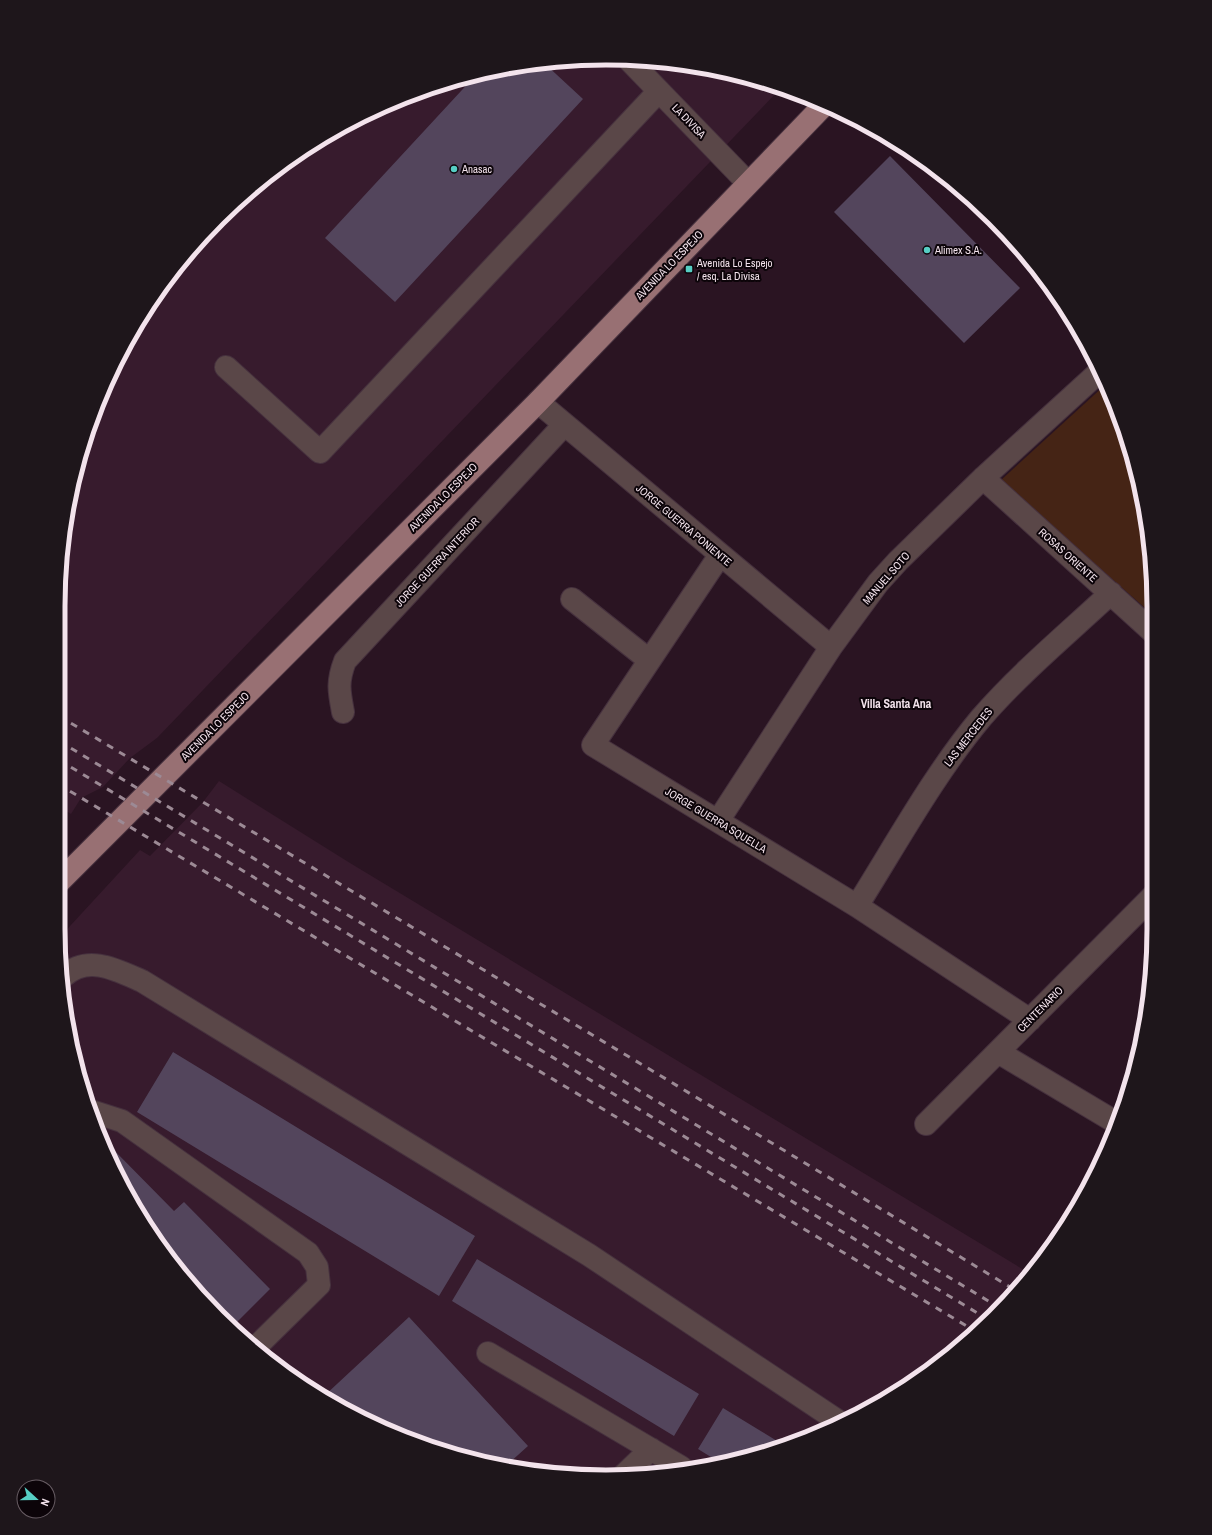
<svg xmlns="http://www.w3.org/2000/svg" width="1212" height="1535" font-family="'Archivo Narrow',sans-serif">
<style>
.built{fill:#371b2d}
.green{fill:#452415}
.building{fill:#53455c}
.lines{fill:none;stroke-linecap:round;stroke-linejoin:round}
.minor-casing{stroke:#46313e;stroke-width:24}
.major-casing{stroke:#46313e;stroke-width:24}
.minor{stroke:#5a4748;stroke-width:22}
.major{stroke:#987073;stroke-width:22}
.rail{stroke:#9c8a95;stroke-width:3;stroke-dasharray:7 7;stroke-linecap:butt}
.poi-dot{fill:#56cec4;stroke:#0c0409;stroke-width:1.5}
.labels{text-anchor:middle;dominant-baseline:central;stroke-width:4;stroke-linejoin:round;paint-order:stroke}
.street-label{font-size:11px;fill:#f3e3ec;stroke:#0c0409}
.poi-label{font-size:11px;fill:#f3e3ec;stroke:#0c0409;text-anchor:start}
.neighbourhood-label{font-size:12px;font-weight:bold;fill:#f3e3ec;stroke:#0c0409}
.rim{fill:none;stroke:#f3e3ec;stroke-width:5}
</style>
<rect width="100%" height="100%" fill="#2a1422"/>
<path class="built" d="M642 59 748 77 780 89 157 738 130 758 103 787 81 798 71 814 58 806 59 570 87 430 131 332 171 272 245 194 332 132 430 87 534 63Z
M219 781 350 863 1029 1273 993 1317 880 1403 748 1458 606 1477 464 1458 332 1404 219 1317 132 1203 77 1071 59 938 140 850 150 856 203 802Z"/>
<path class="green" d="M1105 385 1125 430 1153 570 1152 614 1000 481Z"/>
<path class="building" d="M543 62 583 99 395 302 325 238 474 77 534 63Z
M890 156 1020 288 964 343 834 212Z
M173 1052 475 1236 439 1296 137 1112Z
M106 1142 174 1211 184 1202 270 1289 232 1327 219 1317 132 1203Z
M477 1259 699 1394 674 1436 452 1301Z
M409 1317 528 1446 508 1464 464 1458 332 1404 323 1397Z
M723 1408 782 1444 748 1458 719 1462 698 1449Z"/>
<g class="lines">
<defs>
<path id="minor" d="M629 60 748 183
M226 367 320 452 659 91
M538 402 831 647
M983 478 1153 632
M720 555 593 745 857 906 1030 1020
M572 599 649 660
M343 712C339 691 337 682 345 661L564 425
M718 821 831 647 878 583 898 561 983 478 1099 372
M857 906C896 844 935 773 981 718 1020 673 1067 634 1111 593
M64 976C88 954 117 970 142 981L589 1255 838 1421
M998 1052 1117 1123
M94 1112 122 1121 308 1253 317 1267 319 1285 257 1346
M926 1124 1154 895
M488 1353 681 1467
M624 1475 651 1449"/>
<path id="major" d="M58 883 538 402 824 105"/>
</defs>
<use href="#minor" class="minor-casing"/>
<use href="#major" class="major-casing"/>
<use href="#minor" class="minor"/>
<use href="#major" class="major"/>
<path class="rail" d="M59 716 661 1076 1015 1290
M59 741 1000 1308
M59 760 989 1320
M58 784 975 1331"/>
</g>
<g class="poi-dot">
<circle cx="454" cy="169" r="4"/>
<circle cx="927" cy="250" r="4"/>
<rect x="685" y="265" width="8" height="8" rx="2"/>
</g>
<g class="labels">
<g class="street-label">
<text transform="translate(689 121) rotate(46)">LA DIVISA</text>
<text transform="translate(669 265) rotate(-46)">AVENIDA LO ESPEJO</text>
<text transform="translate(443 497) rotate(-45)">AVENIDA LO ESPEJO</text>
<text transform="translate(684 525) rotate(40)">JORGE GUERRA PONIENTE</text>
<text transform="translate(1068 555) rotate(42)">ROSAS ORIENTE</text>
<text transform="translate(437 562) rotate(-47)">JORGE GUERRA INTERIOR</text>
<text transform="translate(886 578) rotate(-49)">MANUEL SOTO</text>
<text transform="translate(215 726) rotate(-45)">AVENIDA LO ESPEJO</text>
<text transform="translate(968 737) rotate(-52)">LAS MERCEDES</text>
<text transform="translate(716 820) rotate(31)">JORGE GUERRA SQUELLA</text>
<text transform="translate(1040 1009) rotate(-45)">CENTENARIO</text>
</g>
<g class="poi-label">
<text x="462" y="169">Anasac</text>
<text x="935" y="250">Alimex S.A.</text>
<text x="697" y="263">Avenida Lo Espejo<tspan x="697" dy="13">/ esq. La Divisa</tspan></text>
</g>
<g class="neighbourhood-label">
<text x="896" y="704">Villa Santa Ana</text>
</g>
</g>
<path d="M0 0H1212V1535H0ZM606 65H606A541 541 0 0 1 1147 606V929A541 541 0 0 1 606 1470H606A541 541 0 0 1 65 929V606A541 541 0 0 1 606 65Z" fill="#1e161b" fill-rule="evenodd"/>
<path class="rim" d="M606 65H606A541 541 0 0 1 1147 606V929A541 541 0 0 1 606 1470H606A541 541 0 0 1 65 929V606A541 541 0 0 1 606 65Z"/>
<g transform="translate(36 1499) rotate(111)"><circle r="19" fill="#0c0409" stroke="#685d64"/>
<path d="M0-3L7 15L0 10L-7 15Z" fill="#56cec4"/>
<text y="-6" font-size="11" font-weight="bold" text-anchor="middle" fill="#f3e3ec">N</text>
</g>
</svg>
